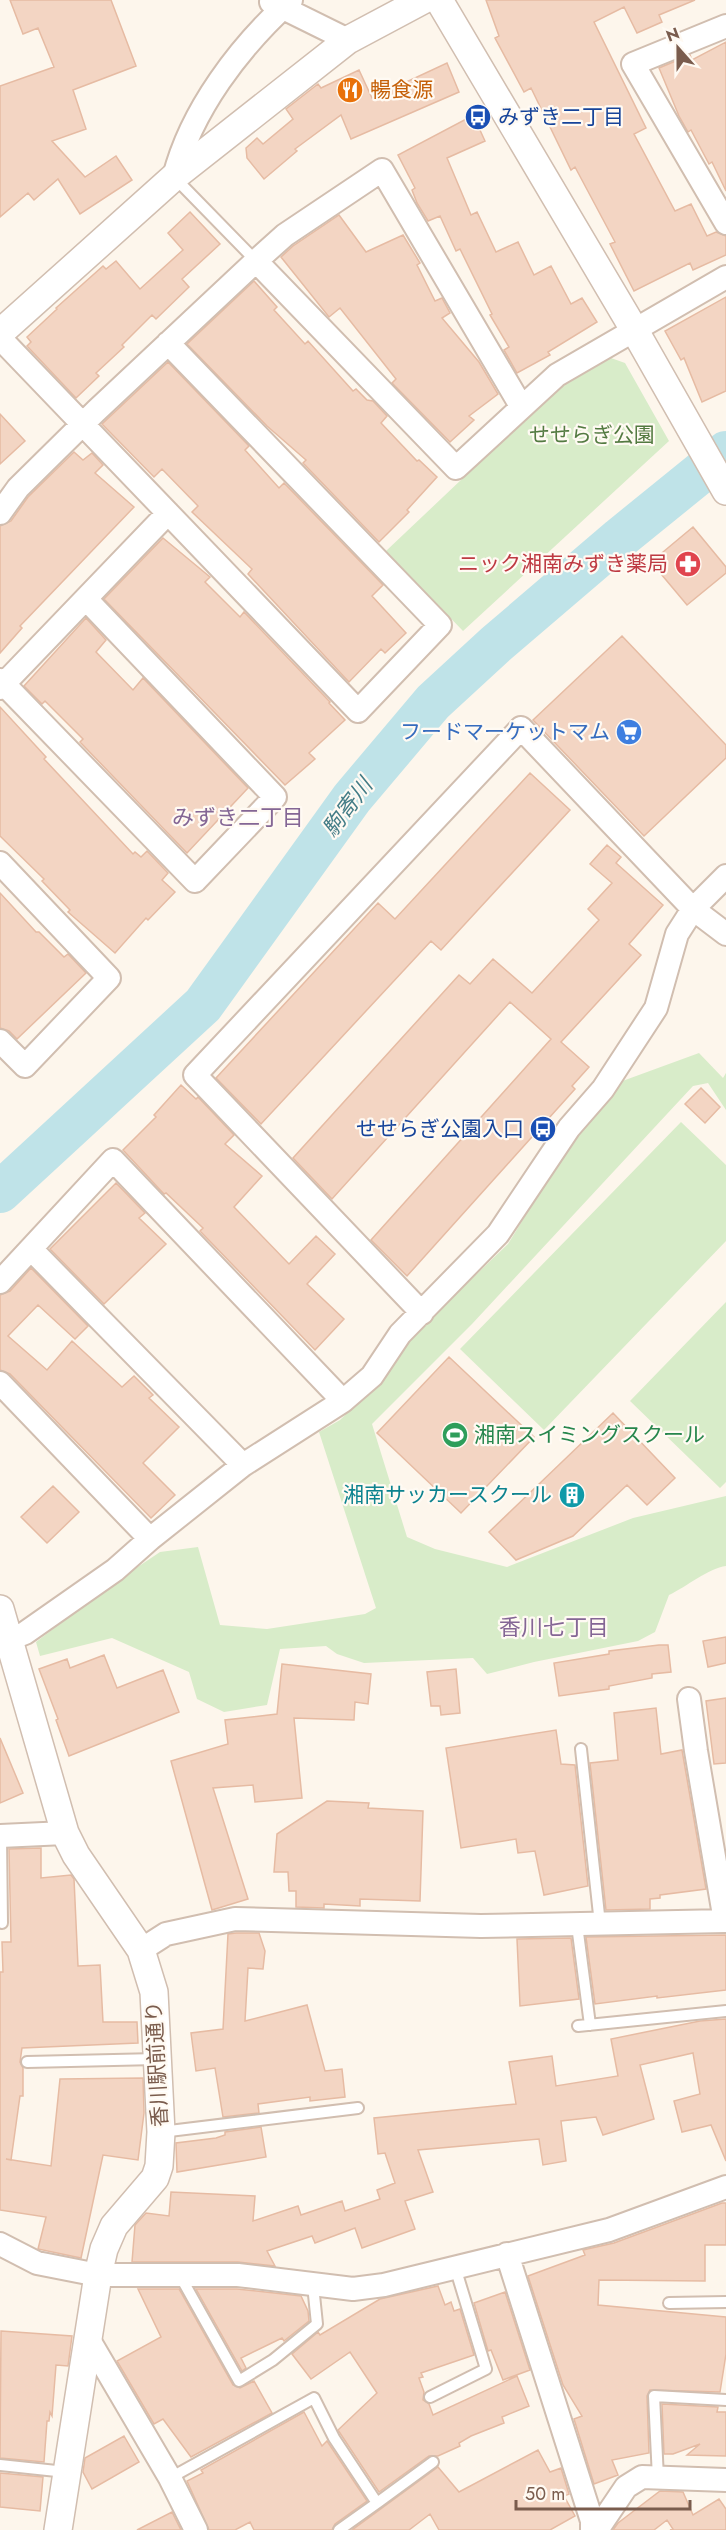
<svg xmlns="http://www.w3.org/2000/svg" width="726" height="2530" font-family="Jost,'Noto Sans JP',sans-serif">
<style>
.green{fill:#d8ecc9}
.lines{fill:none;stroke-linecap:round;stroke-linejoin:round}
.river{stroke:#bfe3e8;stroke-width:42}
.building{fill:#f3d5c3;stroke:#e6bba3;stroke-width:1.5}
.service-casing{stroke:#d1beb0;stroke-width:14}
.minor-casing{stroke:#d1beb0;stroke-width:26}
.tertiary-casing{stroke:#d1beb0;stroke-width:30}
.service{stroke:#fff;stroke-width:10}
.minor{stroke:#fff;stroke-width:22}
.tertiary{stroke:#fff;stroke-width:27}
.labels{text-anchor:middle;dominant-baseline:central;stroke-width:4.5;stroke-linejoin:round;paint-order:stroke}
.food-label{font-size:21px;fill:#c56008;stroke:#fffaf3;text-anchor:start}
.transit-label{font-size:21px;fill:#164399;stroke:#fffaf3;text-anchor:start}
.park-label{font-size:21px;fill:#537a41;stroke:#fffaf3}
.health-label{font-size:21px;fill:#be3a42;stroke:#fffaf3;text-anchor:end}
.shop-label{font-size:21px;fill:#366cbe;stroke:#fffaf3;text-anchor:end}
.leisure-label{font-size:21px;fill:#27864d;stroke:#fffaf3;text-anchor:start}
.culture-label{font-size:21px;fill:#0d838f;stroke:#fffaf3;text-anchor:end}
.street-label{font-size:21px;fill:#7a5c4d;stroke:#fffaf3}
.water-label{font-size:22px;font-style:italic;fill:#437c86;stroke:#fffaf3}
.neighbourhood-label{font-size:22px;fill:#846695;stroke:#fffaf3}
</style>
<rect width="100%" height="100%" fill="#fdf6ec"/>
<path class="green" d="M611 358 625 363 669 441 463 631 386 551 556 390Z
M699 1053 723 1078 726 1073V1110L708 1083 693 1086 472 1324 372 1424 407 1537 435 1549 507 1567 633 1518 726 1496V1566C709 1568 686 1587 669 1595L655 1632 638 1641 534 1662 487 1674 473 1658 364 1663 337 1654 326 1646 280 1649 267 1705 224 1712 197 1699 189 1672 112 1638 40 1656 36 1642 105 1589 160 1552 198 1547 220 1625 267 1629 365 1614 376 1608 319 1432 340 1420 382 1379 411 1337 508 1244 581 1125 617 1083Z
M681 1122 726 1165V1241L544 1430 460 1349Z
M726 1302V1482L720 1488 630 1401Z"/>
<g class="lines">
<path class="river" d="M0 1192 203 1005 352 798 433 702 496 644 620 538 726 452"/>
</g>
<path class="building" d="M10 0H111L136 66 73 90 86 129 52 141 85 177 116 156 132 180 80 214 58 179 34 200 28 193 0 217V86L54 67 38 28 23 34Z
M486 0H695L659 15 662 22 637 33 624 7 594 22 646 128 634 134 675 211 691 204 707 236 716 232 726 236V255L693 270 690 263 634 291 610 244 615 242 575 167 571 170 531 88 524 92 495 38 499 36Z
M726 42V191L712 162 709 164 691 130 688 132 679 116 659 68 690 55 692 60Z
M447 63 459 92 351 139 341 115 295 149 297 151 264 179 247 158 246 148 257 138 263 144 293 119 286 109 318 84 321 88 359 70 372 98Z
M470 117H474L485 141 447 158 471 215 477 212 496 252 518 242 534 275 551 266 571 304 582 298 597 322 548 352 550 355 517 373 504 350 509 347 490 315 492 314 460 249 456 251 440 216 428 221 417 203 412 190 415 188 398 155Z
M190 212 220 244 182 279 189 287 156 319 152 315 122 345 124 347 96 373 99 376 76 398 27 346 31 342 27 337 57 309 56 308 103 266 106 269 116 261 140 289 183 250 168 233Z
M339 215 366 252 403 235 420 263 417 265 435 301 442 298 450 313 442 318 479 362 498 394 469 416 474 420 450 442 392 383 396 379 340 308 329 317 281 257 293 246Z
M254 281 277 307 274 310 305 344 308 341 353 391 356 389 367 400 373 401 387 416 381 423 417 461 419 460 437 477 407 510 409 512 379 542 303 463 306 460 267 426 187 344Z
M726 297V391L702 402 684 358 681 360 665 331Z
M168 362 249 446 245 450 279 488 284 483 383 585 372 596 406 633 385 653 381 649 349 682 248 574 252 569 192 512 198 506 162 469 154 477 102 424Z
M0 414 25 441 0 464Z
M74 452 83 460 92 453 103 465 95 473 134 507 20 626 22 628 0 653V526L11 521 28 497Z
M693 527 726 567V573L687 605 651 562Z
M163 538 210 577 205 582 240 617 244 612 330 702 329 703 345 720 309 753 315 759 285 785 104 599Z
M86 618 106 640 96 652 133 690 143 678 248 788 187 853 80 742 83 739 45 701 42 704 24 686Z
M622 636 726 745V758L644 836 533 720Z
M0 707 46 757 44 759 133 854 135 852 141 857 147 851 168 873 162 880 175 892 148 920 146 918 115 953 68 912 70 910 42 881 44 879 0 836Z
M530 773 570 810 441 950 431 941 261 1124 216 1078 378 903 395 919Z
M607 845 621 857 616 863 663 905 629 944 641 955 561 1042 589 1067 572 1086 575 1089 407 1276 371 1240 551 1039 510 1002 332 1199 293 1158 459 975 470 984 493 959 532 993 599 920 588 909 612 883 590 864Z
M0 893 36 932H39L64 957 68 954 86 973 17 1039 9 1031 0 1028Z
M181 1085 196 1099 198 1097 234 1135 225 1144 262 1176 234 1207 289 1264 316 1236 335 1254 307 1284 344 1319 315 1350 200 1231 203 1228 166 1193 164 1194 123 1150 156 1117 154 1115Z
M701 1088 720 1107 705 1123 685 1104Z
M116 1183 145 1213 139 1218 166 1244 104 1304 50 1249Z
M31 1268 88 1326 75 1339 38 1305 8 1336 47 1370 72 1341 122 1387 134 1376 153 1395 149 1398 179 1427 143 1463 175 1495 151 1518 10 1374 0 1370V1295L10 1291Z
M449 1357 534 1437 461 1513 377 1433Z
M613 1413 675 1478 647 1505 627 1485 573 1536 516 1560 489 1532Z
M53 1486 79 1512 47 1543 21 1517Z
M726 1637V1663L708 1667 703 1641Z
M659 1645H668L671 1672 652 1674V1678L609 1686V1689L559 1696 554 1663 609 1654V1651Z
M104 1655 117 1688 163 1670 179 1712 69 1756 56 1720 58 1719 39 1669 67 1659 70 1668Z
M282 1664 371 1674 368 1704 355 1702 354 1720 294 1718 302 1798 255 1802 253 1785 213 1788 248 1899 212 1910 171 1761 228 1744 225 1720 277 1714Z
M456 1669 460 1713 441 1715 440 1706H431L427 1672Z
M726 1698V1763L714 1764 706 1701Z
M656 1708 661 1754 682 1750 706 1889 660 1895V1898L650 1899V1909L606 1910 590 1763 618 1760 614 1713Z
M556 1730 561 1764 575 1765 588 1886 544 1895 535 1851 518 1853 516 1839 461 1848 446 1748Z
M0 1738 23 1793 0 1803Z
M327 1801 369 1803 368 1808 423 1811 420 1901 360 1899V1906L324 1904V1908L296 1907V1891H289L288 1872H274L277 1834Z
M41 1848V1878L71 1875 74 1879 78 1966 100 1965 103 2022H137L138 2043 22 2048 20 2062 23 2068V2096H20L11 2160 6 2159 51 2166 60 2079 143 2078 144 2113 138 2160 103 2155 81 2258 38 2249 46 2217 0 2210V1972H3L2 1942H11L9 1849Z
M236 1933H259L265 1951 263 1969 248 1968 245 2021 307 2005 325 2071 342 2069 345 2097 310 2101V2097L258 2104 259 2113 223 2117 215 2068 196 2071 191 2033 223 2029 228 1934Z
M726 1935V1990L657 1998V1996L595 2004 586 1937Z
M571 1938 579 1999 520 2006 517 1939Z
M726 2019V2161L711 2125 682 2132 674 2101 700 2094 693 2053 640 2065 654 2119 603 2135 596 2117 561 2121 566 2161 543 2165 539 2139 418 2150 433 2192 405 2201 415 2229 362 2248 355 2228 315 2243 312 2236 267 2251 275 2266 238 2262H132L135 2225 146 2213 169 2216 171 2192 255 2196 253 2221 298 2206 301 2215 342 2201 345 2211 380 2199 377 2190 395 2183 385 2153 378 2154 374 2118 516 2104 509 2062 552 2056 556 2086 618 2076 611 2039 700 2021Z
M261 2127 266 2157 177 2172 176 2143 216 2138 225 2135V2132Z
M722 2203H726V2245H705V2281L599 2280 598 2305 726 2317V2354L720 2392 650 2390 647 2396 649 2453 612 2460 618 2475 594 2484 574 2419 582 2416 563 2385 528 2276 585 2255 583 2250 614 2243Z
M438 2286 445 2305 451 2302 454 2311 460 2309 474 2355 421 2373 423 2377 419 2378 424 2392 423 2400 429 2404 433 2415 517 2376 529 2406 502 2417 504 2423 471 2436 459 2443 460 2446 438 2456H429L379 2492 338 2430 377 2393 350 2352 311 2379 292 2354 318 2332 320 2335 380 2299Z
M138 2289H179L233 2385 240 2388 254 2381 272 2413 191 2457 163 2419 154 2424 117 2361 161 2337Z
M196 2289H237L301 2296 308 2311 309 2321 284 2341 282 2338 241 2358 246 2368 242 2371Z
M505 2292 530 2370 503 2380 491 2350 488 2351 474 2303Z
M1 2331 72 2336 68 2366 56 2365 52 2416 50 2412 49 2421H47L44 2462 0 2458Z
M662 2404 718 2407 717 2412H726V2456L687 2455 700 2444 673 2454H664Z
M304 2412 322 2446 327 2441 367 2501 335 2524 332 2530H254L250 2522 235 2530H209L187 2481 203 2473 201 2470Z
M124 2436 139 2462 92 2489 83 2472 85 2458Z
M538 2450 550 2472 561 2468 569 2494 564 2496 575 2516 550 2530H439L430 2514 409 2530H352L438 2467 459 2492Z
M0 2473 43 2477 40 2511 0 2507Z
M660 2491 683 2492 693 2515 719 2499 726 2509V2530H670L673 2529 667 2520 654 2530H613L618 2523Z
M172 2512 181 2530H137Z"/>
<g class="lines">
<defs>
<path id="service" d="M174 177 256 261
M581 1749 600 1924
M1 1836 2 1923
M577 1925 590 2025
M578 2026 726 2011
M27 2062 157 2059
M161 2132 358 2108
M179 2274 239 2381 273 2360 317 2324 313 2285
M669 2303 726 2302
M430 2397 486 2369 455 2267
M0 2465 66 2472
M170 2478 314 2398 334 2438 377 2503 339 2530
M658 2478 654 2396 726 2400
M377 2503 433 2462"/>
<path id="minor" d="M271 2 348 40
M726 26 633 64 726 223
M174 177C191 110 240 46 291 0
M256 261 456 468 557 375 726 277
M0 338 358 711 440 625 168 343
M0 513 18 488 96 411 256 261 285 235 382 170 521 406
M0 680 195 881 275 797 86 599
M0 688 168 513
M0 863 109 978 25 1066 0 1041
M31 1249 243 1465
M0 1282 113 1160 343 1401
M422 1313 195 1075 521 728 693 909 726 934
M0 1383 150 1539
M10 1639 25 1633 115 1570 150 1539 243 1465 343 1401 372 1376 400 1334 498 1234 569 1128 603 1089 656 1008 677 934 693 909 726 876
M689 1699 696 1751 725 1921
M0 1836 65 1833
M141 1950 166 1934 235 1919 481 1926 726 1921
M0 2244 37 2263 98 2275H238L353 2289 384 2285 609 2230 726 2187
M507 2254 592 2521V2530
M89 2340 170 2478 196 2530
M597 2530 626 2487 642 2477 726 2480"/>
<path id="tertiary" d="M439 0 635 331 726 491
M0 333 174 177 348 40 423 0
M0 1609 65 1833 76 1855 141 1950 154 1992 161 2132 159 2166 155 2178 114 2226 104 2249 98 2275 58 2530"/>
</defs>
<use href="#service" class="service-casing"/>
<use href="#minor" class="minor-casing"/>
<use href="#tertiary" class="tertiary-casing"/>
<use href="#service" class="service"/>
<use href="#minor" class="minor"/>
<use href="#tertiary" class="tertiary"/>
</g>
<defs>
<symbol id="restaurant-disc" viewBox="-11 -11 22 22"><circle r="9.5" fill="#e8710a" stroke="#fffaf3"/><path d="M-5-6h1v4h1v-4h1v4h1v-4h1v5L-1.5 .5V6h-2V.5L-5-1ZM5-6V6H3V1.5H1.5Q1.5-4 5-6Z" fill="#fff"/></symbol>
<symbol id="bus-disc" viewBox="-11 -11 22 22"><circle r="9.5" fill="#1a4fb4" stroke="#fffaf3"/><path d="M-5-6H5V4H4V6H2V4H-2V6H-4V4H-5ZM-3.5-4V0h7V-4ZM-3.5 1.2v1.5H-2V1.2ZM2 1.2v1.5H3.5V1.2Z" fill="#fff"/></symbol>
<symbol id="pharmacy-disc" viewBox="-11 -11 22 22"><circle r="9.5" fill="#e0444e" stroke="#fffaf3"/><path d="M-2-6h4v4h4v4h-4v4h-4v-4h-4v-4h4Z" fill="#fff"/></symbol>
<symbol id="supermarket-disc" viewBox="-11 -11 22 22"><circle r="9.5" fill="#3f7fe0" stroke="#fffaf3"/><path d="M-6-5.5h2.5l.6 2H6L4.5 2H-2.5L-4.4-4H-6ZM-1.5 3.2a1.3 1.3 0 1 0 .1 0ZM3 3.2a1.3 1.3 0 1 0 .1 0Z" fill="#fff"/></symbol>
<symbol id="stadium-disc" viewBox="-11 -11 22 22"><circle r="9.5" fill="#2e9e5b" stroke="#fffaf3"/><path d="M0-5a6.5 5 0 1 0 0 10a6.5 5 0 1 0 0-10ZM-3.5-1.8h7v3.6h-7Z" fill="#fff"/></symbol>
<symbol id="building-disc" viewBox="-11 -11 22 22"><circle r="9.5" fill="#0f9aa8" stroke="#fffaf3"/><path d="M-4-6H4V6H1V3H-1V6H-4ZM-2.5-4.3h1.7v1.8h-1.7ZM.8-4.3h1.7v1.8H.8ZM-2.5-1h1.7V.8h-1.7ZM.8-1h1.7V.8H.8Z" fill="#fff"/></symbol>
</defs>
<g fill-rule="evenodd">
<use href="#restaurant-disc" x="335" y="75" width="30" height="30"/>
<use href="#bus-disc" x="463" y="102" width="30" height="30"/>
<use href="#pharmacy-disc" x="673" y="549" width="30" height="30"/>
<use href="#supermarket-disc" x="614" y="717" width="30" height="30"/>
<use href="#bus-disc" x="528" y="1114" width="30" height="30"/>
<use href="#stadium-disc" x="440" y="1420" width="30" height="30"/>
<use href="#building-disc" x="557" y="1480" width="30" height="30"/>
</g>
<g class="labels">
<g class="food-label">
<text x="370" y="90">暢食源</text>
</g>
<g class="transit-label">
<text x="498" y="117">みずき二丁目</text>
<text x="524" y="1129" text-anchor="end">せせらぎ公園入口</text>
</g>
<g class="park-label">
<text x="592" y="435">せせらぎ公園</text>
</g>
<g class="health-label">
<text x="668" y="564">ニック湘南みずき薬局</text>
</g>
<g class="shop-label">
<text x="610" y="732">フードマーケットマム</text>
</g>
<g class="leisure-label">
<text x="474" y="1435">湘南スイミングスクール</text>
</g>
<g class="culture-label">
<text x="552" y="1495">湘南サッカースクール</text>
</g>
<g class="street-label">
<text transform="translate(157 2064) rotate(-93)">香川駅前通り</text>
</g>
<g class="water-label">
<text transform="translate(347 807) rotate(-53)">駒寄川</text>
</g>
<g class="neighbourhood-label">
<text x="238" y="817">みずき二丁目</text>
<text x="554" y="1627">香川七丁目</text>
</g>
</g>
<g transform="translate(678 48) rotate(339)" stroke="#fffaf3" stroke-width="4.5" paint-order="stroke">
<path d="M0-4.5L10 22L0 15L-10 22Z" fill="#7a5c4d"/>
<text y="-9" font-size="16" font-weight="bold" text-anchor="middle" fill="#7a5c4d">N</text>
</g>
<path d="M516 2500v9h174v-9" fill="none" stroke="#7a5c4d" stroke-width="3"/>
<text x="525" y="2500" font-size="18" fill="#7a5c4d" stroke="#fffaf3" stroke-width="4.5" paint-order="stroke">50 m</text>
</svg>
